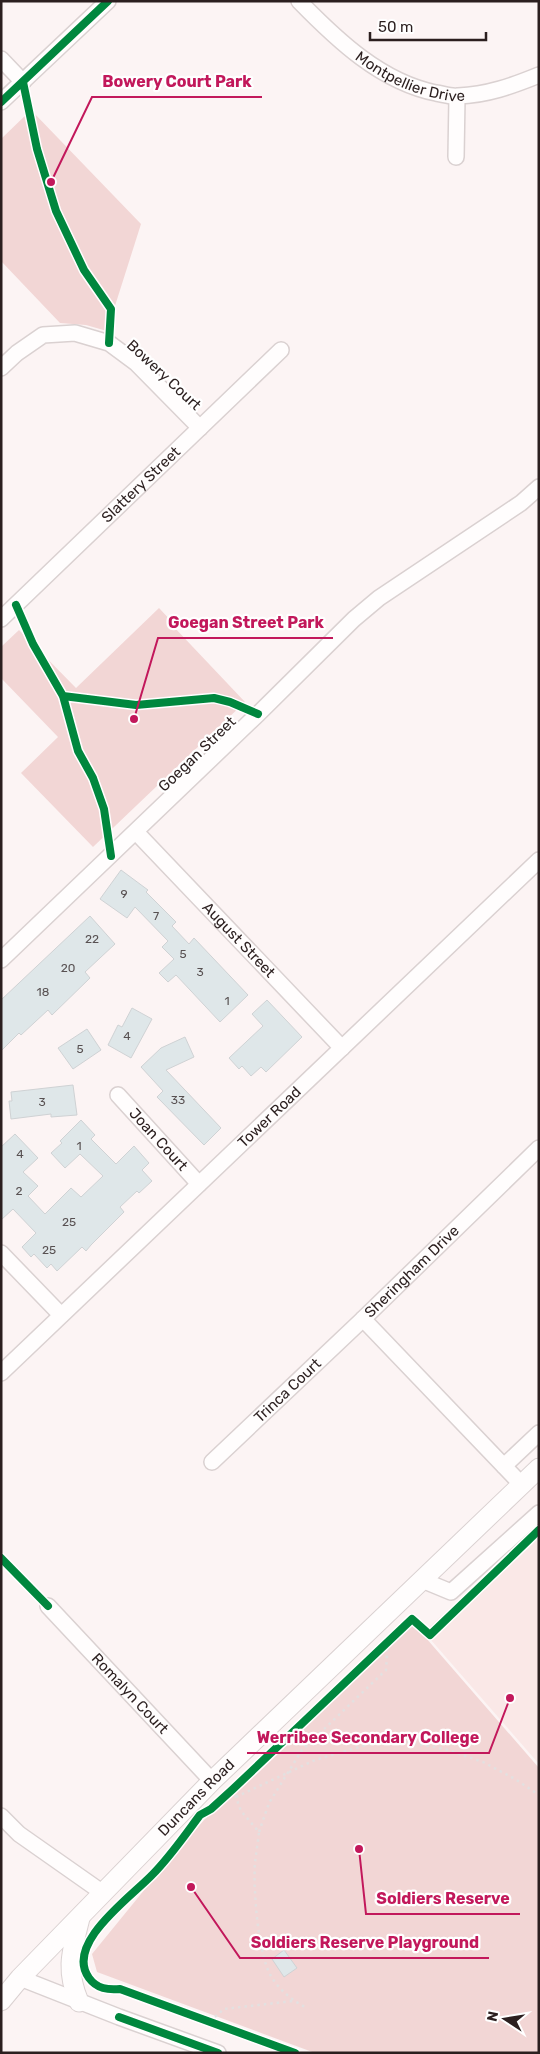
<svg xmlns="http://www.w3.org/2000/svg" width="540" height="2054" font-family="Rubik,sans-serif">
<style>
.built{fill:#fae8e7}
.green{fill:#f2d6d5}
.building{fill:#dfe7e9;stroke:#cfd2d4}
.lines{fill:none;stroke-linecap:round;stroke-linejoin:round}
.minor-casing{stroke:#dad1d1;stroke-width:18}
.major-casing{stroke:#dad1d1;stroke-width:21}
.path{stroke:#e3e0e0;stroke-width:2.5;stroke-dasharray:2.5 4;stroke-linecap:butt}
.minor{stroke:#fffdfd;stroke-width:15}
.major{stroke:#fffdfd;stroke-width:19}
.cycleway-casing{stroke:#fff;stroke-width:11}
.cycleway{stroke:#00873e;stroke-width:8}
.labels{text-anchor:middle;dominant-baseline:central;stroke-width:4.5;stroke-linejoin:round;paint-order:stroke}
.number-label{font-size:12px;fill:#585152}
.street-label{font-size:15px;fill:#2b1f1f;stroke:#fff}
.leader{fill:none;stroke:#c2185b;stroke-width:2}
.callout-dot{fill:#c2185b;stroke:#fff;stroke-width:2}
.callout-label{font-size:16px;text-anchor:middle;font-weight:bold;fill:#c2185b;stroke:#fff;stroke-width:4.5;stroke-linejoin:round;paint-order:stroke}
</style>
<rect width="100%" height="100%" fill="#fcf4f4"/>
<path class="built" d="M539 1525V1764L424 1632Z"/>
<path class="green" d="M31 110 141 224 107 331 86 325 60 323 1 261V139Z
M159 608 175 625 174 627 245 702 93 847 21 773 58 737 1 678V647L19 630 76 688Z
M413 1623 539 1768V2053H315L97 1972 92 1954 154 1878 204 1820 302 1729Z"/>
<path class="building" d="M121 870 148 890 146 892 176 922 172 926 189 944 194 938 248 995 220 1022 176 975 168 982 159 973 174 959 162 947 168 941 135 907 127 918 100 899Z
M90 916 115 944 85 972 90 978 52 1015 48 1010 21 1035 19 1033 1 1051V1000Z
M267 1000 302 1037 266 1072 261 1067 251 1076 242 1066 239 1069 229 1058 263 1026 252 1014Z
M132 1008 152 1019 131 1058 108 1045 118 1025 122 1027Z
M87 1029 101 1050 73 1069 58 1048Z
M185 1037 194 1057 166 1070 221 1128 204 1145 157 1097 163 1091 141 1067 161 1048Z
M73 1085 77 1115 51 1117V1114L11 1119 9 1101H12L11 1092Z
M81 1120 95 1135 91 1139 116 1164 134 1146 149 1163 142 1170 152 1181 139 1193 137 1191 120 1207 124 1212 91 1245 86 1251 82 1247 57 1271 51 1264 47 1268 34 1254 31 1257 22 1247 36 1233 13 1209 1 1220V1147L15 1134 38 1158 23 1172 38 1186 28 1196 45 1214 71 1188 81 1197 103 1176 80 1154 65 1168 51 1153 62 1143 60 1141Z
M284 1950 297 1968 284 1977 272 1959Z"/>
<g class="lines">
<defs>
<g id="minor">
<path id="s1" d="M299 1C337 40 381 82 436 93 443 94 451 97 458 96 487 95 512 86 539 75"/>
<path d="M1 59 23 82"/>
<path d="M1 102 108 1"/>
<path d="M456 157 457 97"/>
<path d="M1 368 17 353 43 335 75 333 109 343 136 363 200 428"/>
<path id="s2" d="M1 619 281 350"/>
<path id="s3" d="M136 832 342 1048"/>
<path d="M1 960 258 714 354 619 379 598 521 503 539 487"/>
<path id="s4" d="M118 1095 199 1184"/>
<path d="M1 1253 61 1315"/>
<path id="s5" d="M1 1373 539 860"/>
<path id="s6" d="M212 1462 363 1319"/>
<path d="M504 1466 539 1433"/>
<path id="s7" d="M522 1485 363 1319 539 1148"/>
<path d="M422 1580 451 1592 539 1513"/>
<path id="s8" d="M48 1606 212 1781"/>
<path d="M1 1816 19 1834 103 1893"/>
<path d="M20 1978 119 2017 218 2053"/>
</g>
<g id="major">
<path id="s9" d="M1 2001 20 1978 212 1781 539 1468"/>
<path d="M79 2002C65 1969 72 1951 80 1918"/>
</g>
</defs>
<use href="#minor" class="minor-casing"/>
<use href="#major" class="major-casing"/>
<path class="path" d="M233 1789 241 1811 259 1832C258 1842 256 1853 255 1863 253 1889 258 1954 271 1976 279 1990 292 2000 305 2007
M236 1797 315 1760 373 1743 400 1741 445 1749 483 1762 515 1779 539 1795
M259 1832 269 1803 302 1750 386 1670 387 1655 386 1645
M210 2021 224 2009 293 2001"/>
<use href="#minor" class="minor"/>
<use href="#major" class="major"/>
<defs>
<path id="cycleway" d="M23 82 37 149 56 211 84 270 111 309 109 343
M1 102 108 1
M16 605 33 644 63 696 78 751 93 778 104 809 111 856
M63 696 136 705 214 698 230 702 258 714
M1 1558 48 1606
M119 2017 218 2053
M295 2053 120 1989C108 1990 97 1989 89 1978 64 1944 131 1897 152 1875 170 1857 185 1835 200 1815L211 1809 233 1789 412 1619 430 1635 539 1530"/>
</defs>
<use href="#cycleway" class="cycleway-casing"/>
<use href="#cycleway" class="cycleway"/>
</g>
<g class="labels">
<g class="number-label">
<text x="124" y="894">9</text>
<text x="156" y="916">7</text>
<text x="92" y="939">22</text>
<text x="183" y="954">5</text>
<text x="68" y="968">20</text>
<text x="200" y="972">3</text>
<text x="43" y="992">18</text>
<text x="227" y="1001">1</text>
<text x="127" y="1036">4</text>
<text x="80" y="1049">5</text>
<text x="178" y="1100">33</text>
<text x="42" y="1102">3</text>
<text x="79" y="1146">1</text>
<text x="20" y="1154">4</text>
<text x="19" y="1191">2</text>
<text x="69" y="1222">25</text>
<text x="49" y="1250">25</text>
</g>
<g class="street-label">
<text stroke="none"><textPath href="#s1" startOffset="138">Montpellier Drive</textPath></text>
<text transform="translate(164 375) rotate(43)">Bowery Court</text>
<text stroke="none"><textPath href="#s2" startOffset="194">Slattery Street</textPath></text>
<text transform="translate(197 754) rotate(-44)">Goegan Street</text>
<text stroke="none"><textPath href="#s3" startOffset="149">August Street</textPath></text>
<text stroke="none"><textPath href="#s5" startOffset="371">Tower Road</textPath></text>
<text stroke="none"><textPath href="#s4" startOffset="60">Joan Court</textPath></text>
<text stroke="none"><textPath href="#s7" startOffset="298">Sheringham Drive</textPath></text>
<text stroke="none"><textPath href="#s6" startOffset="104">Trinca Court</textPath></text>
<text stroke="none"><textPath href="#s8" startOffset="120">Romalyn Court</textPath></text>
<text stroke="none"><textPath href="#s9" startOffset="282">Duncans Road</textPath></text>
</g>
</g>
<path class="leader" d="M51 182L92 97H262M134 719L158 638H333M510 1698L489 1753H247M359 1849L366 1914H520M191 1887L240 1958H489"/>
<g class="callout-dot">
<circle cx="51" cy="182" r="5"/>
<circle cx="134" cy="719" r="5"/>
<circle cx="510" cy="1698" r="5"/>
<circle cx="359" cy="1849" r="5"/>
<circle cx="191" cy="1887" r="5"/>
</g>
<g class="callout-label">
<text x="177" y="87">Bowery Court Park</text>
<text x="246" y="628">Goegan Street Park</text>
<text x="368" y="1743">Werribee Secondary College</text>
<text x="443" y="1904">Soldiers Reserve</text>
<text x="365" y="1948">Soldiers Reserve Playground</text>
</g>
<rect width="540" height="2054" fill="none" stroke="#2b1f1f" stroke-width="5"/>
<g transform="translate(505 2019) rotate(282)" stroke="#ffffff" stroke-width="4" paint-order="stroke">
<path d="M0-4L9 19L0 12L-9 19Z" fill="#2b1f1f"/>
<text y="-8" font-size="14" font-weight="bold" text-anchor="middle" fill="#2b1f1f">N</text>
</g>
<path d="M370 32v8h116v-8" fill="none" stroke="#2b1f1f" stroke-width="2.5"/>
<text x="378" y="32" font-size="15" fill="#2b1f1f" stroke="#ffffff" stroke-width="4" paint-order="stroke">50 m</text>
</svg>
